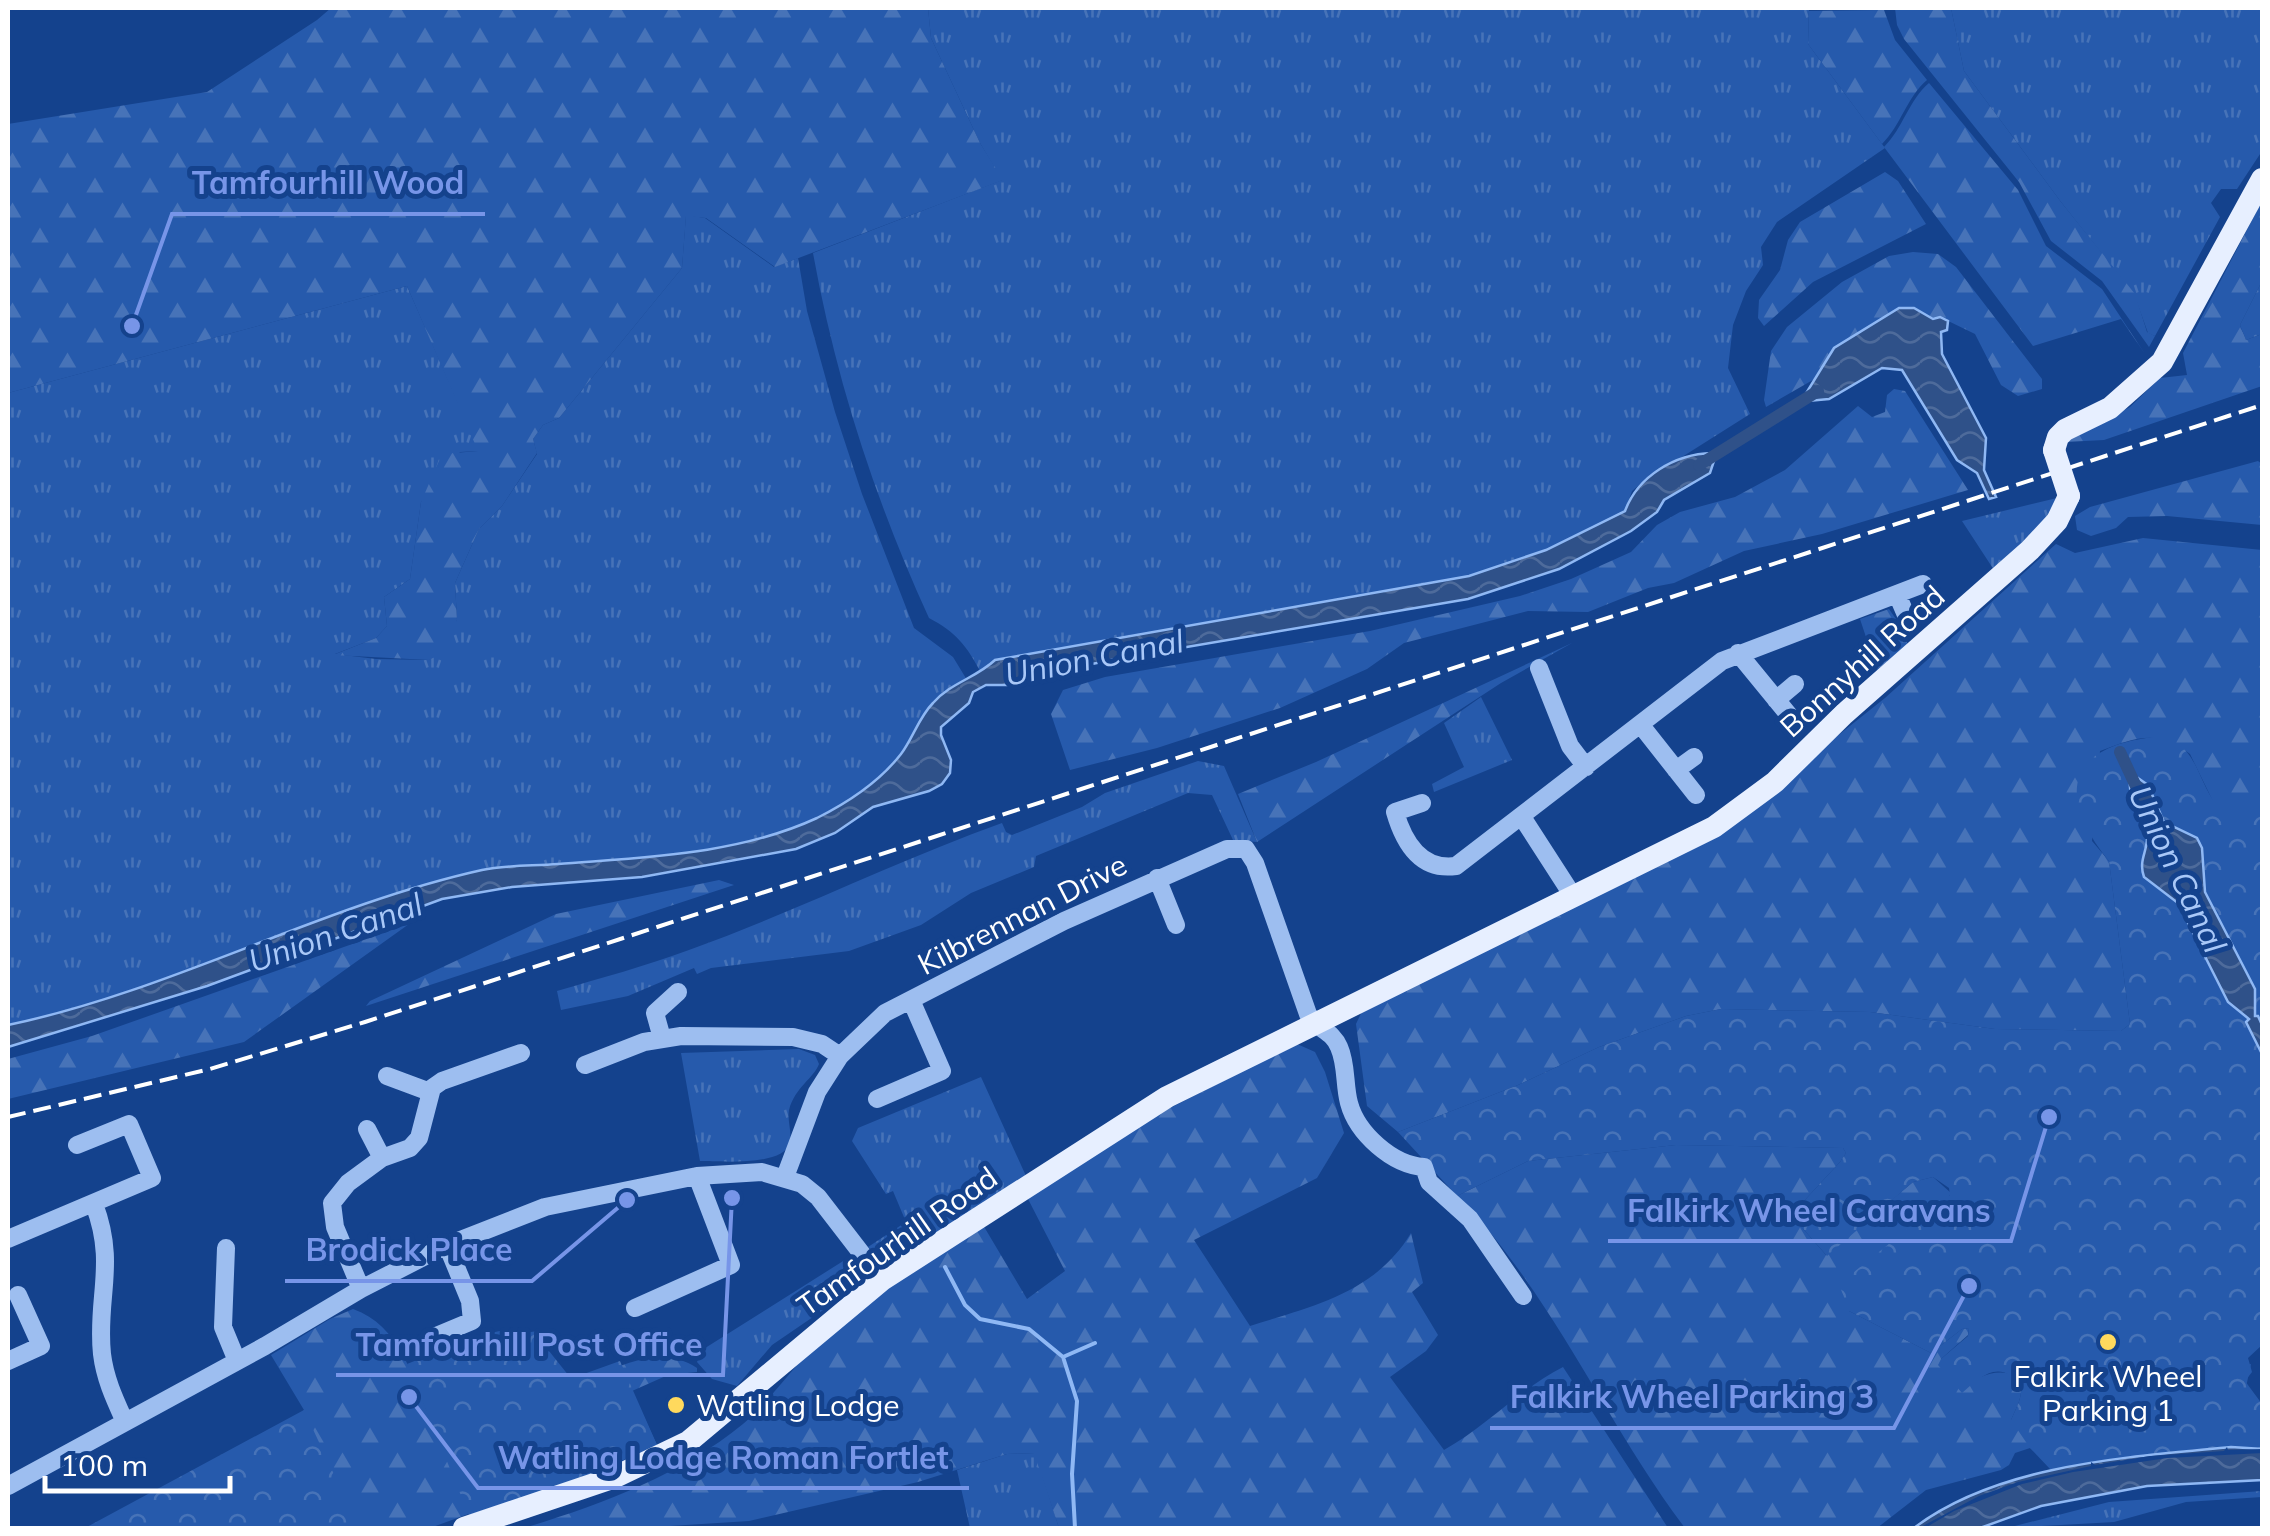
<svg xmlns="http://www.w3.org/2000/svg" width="2270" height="1536" font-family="Mulish,sans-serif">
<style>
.grass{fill:url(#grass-tufts)}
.forest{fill:url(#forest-firs)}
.park{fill:url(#park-crowns)}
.water{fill:url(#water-waves);stroke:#8fb8f4;stroke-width:2.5}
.pier{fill:#14428d}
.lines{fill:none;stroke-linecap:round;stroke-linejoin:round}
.stream{stroke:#8fb8f4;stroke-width:4}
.canal{stroke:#2f5189;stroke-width:12}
.minor{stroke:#9dbef0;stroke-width:18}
.major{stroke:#e7efff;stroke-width:22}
.rail{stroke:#fff;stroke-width:4;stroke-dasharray:18 8;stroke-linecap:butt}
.major-bridge{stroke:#e7efff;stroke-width:22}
.poi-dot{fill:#ffd95d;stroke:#14428d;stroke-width:4}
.labels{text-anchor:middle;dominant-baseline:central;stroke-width:10;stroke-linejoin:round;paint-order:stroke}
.street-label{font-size:30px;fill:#fff;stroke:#14428d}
.poi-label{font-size:30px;fill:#fff;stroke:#14428d}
.water-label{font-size:32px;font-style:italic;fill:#a9c8f8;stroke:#14428d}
.leader{fill:none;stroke:#7795e8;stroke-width:4}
.callout-dot{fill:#7795e8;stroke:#14428d;stroke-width:4}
.callout-label{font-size:32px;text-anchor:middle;font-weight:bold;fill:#7795e8;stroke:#14428d;stroke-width:10;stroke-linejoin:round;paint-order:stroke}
</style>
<defs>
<pattern id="grass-tufts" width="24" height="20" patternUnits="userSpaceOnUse" patternTransform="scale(2.5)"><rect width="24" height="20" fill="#265aac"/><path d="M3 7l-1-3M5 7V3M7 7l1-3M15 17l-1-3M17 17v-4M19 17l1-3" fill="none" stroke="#4773b8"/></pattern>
<pattern id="forest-firs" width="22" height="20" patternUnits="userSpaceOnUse" patternTransform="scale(2.5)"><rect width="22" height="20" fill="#265aac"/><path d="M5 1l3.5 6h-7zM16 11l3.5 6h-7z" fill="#4773b8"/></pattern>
<pattern id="park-crowns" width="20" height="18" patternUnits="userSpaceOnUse" patternTransform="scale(2.5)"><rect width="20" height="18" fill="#265aac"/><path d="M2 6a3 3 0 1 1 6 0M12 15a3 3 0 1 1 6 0" fill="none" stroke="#4773b8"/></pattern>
<pattern id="water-waves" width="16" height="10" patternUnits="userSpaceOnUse" patternTransform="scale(2.5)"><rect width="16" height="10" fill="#2f5189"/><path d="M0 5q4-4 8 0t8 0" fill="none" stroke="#4e6b9b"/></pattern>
</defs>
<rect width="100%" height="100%" fill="#14428d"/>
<path class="grass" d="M928 8H1809L1808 44 1885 148 1777 222 1761 247 1763 265 1746 291 1733 325 1728 368 1750 414 1644 481 1632 491 1625 511 1546 550 1469 576 995 660 981 673C967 646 956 632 929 618 875 500 836 380 813 253L1002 180 980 143 931 38Z
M1951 8H2262V151L2237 189H2221L2211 203 2220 217 2155 336 2148 333 2134 294 2061 202 1964 71Z
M686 215 705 218 774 267 798 258 807 311 835 412 862 494 914 628 953 657 967 680C932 693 920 731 898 757 875 784 844 806 812 820 735 853 650 857 567 863 540 865 510 865 484 870 431 880 382 899 332 918 228 956 115 1003 8 1025V393L407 286 479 451 460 452 421 502 410 579 384 597 387 626 376 638 335 654 376 659 429 660 457 620 455 583 479 529 502 506 537 454 533 439 543 425 559 418 682 268Z
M2262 281V334L2246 340 2240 325Z
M2057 498 2045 522 1994 570 1962 521Z
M1481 697 1512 760 1434 792 1432 784 1464 767 1444 723Z
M1198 761 1224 766 1257 842 1233 840 1212 795 1188 793 1036 856 1034 867 971 893 921 925 849 951 711 968 697 974 694 968 628 996 561 1010 557 991C601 978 646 966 689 950 795 912 896 861 1002 823L1006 832 1012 835 1082 807 1105 793Z
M799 1049 815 1055 819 1064C814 1078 795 1087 789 1110 787 1120 792 1132 790 1142 785 1167 719 1161 700 1161L681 1053Z
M981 1077 1026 1176 897 1257 885 1262 868 1247 906 1222 893 1191 886 1194 852 1141 858 1128Z
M848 1258 854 1269 851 1291 772 1345 737 1386 712 1379 697 1362 702 1350Z
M1035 1453 1059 1528H970L957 1470 1007 1454Z
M2262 1491V1497L2186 1502 2114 1522 2007 1528 2109 1502Z"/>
<path class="forest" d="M331 8H928L931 38 980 143 1003 180 775 267 706 218 686 216 682 268 559 418 543 425 533 439 537 453 502 506 479 529 455 583 457 620 446 651 429 660 333 655 376 638 387 626 384 597 410 579 421 502 442 454 478 451 407 286 8 393V124L207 92 317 20Z
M1895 8H1951L1964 71 2061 202 2135 294 2147 332 2155 336 2149 347 2102 281 2051 241 2019 182 1904 39 1897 25Z
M1884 10 1895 40 1927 80C1907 97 1901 125 1882 144L1808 44 1809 11Z
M1929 83 2018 190 2046 246 2102 289 2145 354 2121 319 2033 346 1884 147C1903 128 1909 100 1929 83Z
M1885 172 1898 181 1926 224 1813 282 1764 326 1758 318 1759 300 1780 270 1788 240 1800 222Z
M2262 201V281L2240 325 2246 340 2262 334V386L2104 440 2065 442 2130 407 2160 378 2187 375 2183 353Z
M1913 252 1938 254 1956 267 2042 379V389L2018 396 2001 385 1975 334 1940 317 1933 320 1921 311 1899 308 1834 348 1818 377 1766 407 1764 400 1771 351 1787 327 1842 282 1889 256Z
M1894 389 1905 391 1968 490 1822 534 1744 551 1674 583 1648 588 1588 612 1528 611 1404 643 1367 669 1280 708 1157 748 1070 770 1051 714 1063 690 1105 677 1370 631 1520 596 1571 579 1631 552 1657 525 1680 512 1735 497 1785 470 1858 406 1872 417 1885 412 1887 395Z
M2258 461 2262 464V525L2167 516 2128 517 2116 528 2091 536 2077 530 2075 516 2090 507Z
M2143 538 2262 550V902L2190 754C2159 728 2134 738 2100 751L2092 841 2109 861 2130 1024 2121 1031 1995 1029 1870 1012 1721 1009 1686 1016 1599 1047 1518 1085 1398 1132 1367 1106 1356 1024 1364 1007 1708 839 1885 698 2056 544 2075 553Z
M1889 609 1907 635V646L1877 670 1860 619Z
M1572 643 1501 683 1257 842 1238 794 1316 762Z
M719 880 734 885 366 1006 370 1001 556 914Z
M409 924 244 1042 8 1099V1059L92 1036Z
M1297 1044 1315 1052 1325 1072 1344 1133 1317 1178 1194 1240 1250 1326C1313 1306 1375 1293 1411 1233L1423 1283 1412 1292 1438 1335 1426 1351 1390 1377 1444 1450C1486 1427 1521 1388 1563 1367L1668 1528H1059L1034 1453 1007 1454 918 1482 749 1521 638 1528H524C600 1505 681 1475 743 1424 772 1399 793 1366 821 1340 871 1296 927 1262 983 1225L1027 1299 1065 1271 1027 1197 1166 1110Z
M1676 1145 1843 1148 1846 1153 1840 1162 1791 1215 1826 1255 1913 1182 1933 1177 1951 1193 1948 1198 1849 1311 1931 1353 1962 1329 1969 1328 1968 1335 1941 1359 1981 1377C1994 1371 2018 1368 2021 1389 2022 1398 2015 1411 2011 1420L2251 1364 2246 1387 2036 1452 2030 1448 2015 1453 2009 1465 2001 1470 1926 1490 1877 1528H1685C1606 1424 1550 1289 1457 1196L1528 1161Z
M353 1309C400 1326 411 1374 429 1416 464 1412 504 1412 537 1402 586 1388 647 1335 697 1368V1372L668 1375 632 1391 657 1445 430 1528H185L304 1410 271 1355 330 1319Z"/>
<path class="park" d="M2154 737C2198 741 2194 775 2216 804 2222 812 2233 818 2242 824L2262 805V1345L2248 1358 2252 1372 2245 1381 2262 1404V1449C2192 1444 2120 1459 2051 1470L2030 1448 2011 1420C2015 1411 2022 1398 2021 1389 2020 1382 2016 1380 2011 1376 1993 1363 1976 1381 1962 1393L1938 1365 1941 1359 1968 1336 1969 1328 1962 1329 1931 1353 1849 1311 1839 1284 1950 1195 1949 1188 1933 1177 1913 1182 1827 1256 1791 1215 1840 1162 1846 1153 1843 1148 1676 1145 1528 1161 1457 1196 1398 1132 1518 1085 1599 1047 1686 1016 1721 1009 1870 1012 1995 1029 2121 1031 2130 1024 2109 861C2057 797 2065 747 2154 737Z
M513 1328 531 1332 544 1330 548 1338 545 1346 569 1376 581 1375 620 1361 657 1445 588 1476 469 1515 407 1364 477 1336Z
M304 1410 359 1528H85Z"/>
<path class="water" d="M1899 308H1914L1933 319 1940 317 1948 321 1947 330 1941 332 1942 354 1986 438 1984 470 1996 497 1989 499 1977 473 1957 460 1902 370 1882 368 1829 399 1808 401 1805 395 1834 348Z
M1712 453 1715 458 1710 473 1664 500 1657 512 1631 531 1559 569 1468 599 1116 659 1044 674 1008 685H986L973 692 969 703 941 727V735L951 760 950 773 942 784 929 791 873 807 835 833 796 849 642 877 512 887 442 899 207 986 8 1047V1025C171 991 320 906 482 870 506 865 533 866 558 864 644 857 737 855 817 818 847 803 880 781 901 754 913 738 919 717 933 703 950 683 976 678 995 660L1469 576 1546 550 1625 511C1638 476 1675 454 1712 453Z
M2138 778 2148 785 2164 822 2197 838 2202 848 2205 892 2255 989V1016H2258L2262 1025V1054L2246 1022 2249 1019 2228 1002 2178 903 2144 877C2138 860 2148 851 2147 836 2145 816 2128 802 2130 782Z
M2231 1447 2262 1449V1480L2147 1486 2041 1506 1980 1528H1914C1998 1464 2129 1457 2231 1447Z"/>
<path class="pier" d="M2227 1447 2228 1450 2262 1449V1453L2167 1458 2073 1472 2022 1484 1954 1511 1925 1528H1919L1979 1496 2018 1482 2091 1466V1462L2095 1465 2150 1456 2224 1451Z"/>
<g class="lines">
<path class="stream" d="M945 1267 965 1305 980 1319 1029 1329 1063 1357 1077 1401 1072 1474 1075 1528
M1063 1357 1095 1343"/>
<path class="canal" d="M1699 465 1818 391
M2120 752 2140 795"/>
<path class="minor" d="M1897 594 1906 615
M1738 653 1797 725
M1539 668 1570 746 1586 767
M1776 700 1795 684
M1640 724 1696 795
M1676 770 1694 757
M1422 803 1395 812C1404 843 1421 871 1456 866L1722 661 1923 584
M1522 817 1573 896
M1157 878 1176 925
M662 1038 655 1013 678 992
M585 1065 644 1042 681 1036 793 1037 822 1044 840 1056
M387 1076 430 1092
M877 1099 942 1071 911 1000
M367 1129 382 1158
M785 1177 817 1092 840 1056 885 1013 1064 921 1227 849H1246L1255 863 1308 1014C1317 1030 1332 1030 1339 1047 1347 1065 1344 1084 1349 1103 1357 1133 1392 1165 1424 1167L1429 1182 1470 1219 1523 1296
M94 1204C117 1264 96 1298 102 1354 105 1379 115 1400 125 1422
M8 1239 152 1178 129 1124 77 1145
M226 1248 223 1327 237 1361
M361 1289 335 1227 332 1203 348 1183 382 1158 410 1148 419 1138 432 1088 442 1081 521 1053
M635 1308 731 1265 697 1176
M429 1339 472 1321 470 1301 447 1245
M8 1361 41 1346 18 1295
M8 1486 265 1346 361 1289 443 1247 545 1207 697 1176 762 1172 802 1184 818 1197 882 1280"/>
<path class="major" d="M2054 450 2058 437 2065 430 2110 408 2162 362 2262 179
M464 1528 615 1477 688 1442 882 1280 1167 1097 1714 827 1775 782 1844 714 2030 550 2057 521 2069 496"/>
<path class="rail" d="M8 1117 210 1069 365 1022 2262 405"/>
<path class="major-bridge" d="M2054 450 2069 496"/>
</g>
<g class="poi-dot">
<circle cx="2108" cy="1342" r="10"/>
<circle cx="676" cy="1405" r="10"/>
</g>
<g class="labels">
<g class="street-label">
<text transform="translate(1862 661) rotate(-42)">Bonnyhill Road</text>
<text transform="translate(1022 914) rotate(-27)">Kilbrennan Drive</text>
<text transform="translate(897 1241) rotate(-35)">Tamfourhill Road</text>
</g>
<g class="poi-label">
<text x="2108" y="1376">Falkirk Wheel<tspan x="2108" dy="34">Parking 1</tspan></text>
<text x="696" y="1405" text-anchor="start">Watling Lodge</text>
</g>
<g class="water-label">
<text transform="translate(1094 657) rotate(-11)">Union Canal</text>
<text transform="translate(2178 869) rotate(64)">Union Canal</text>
<text transform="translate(335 932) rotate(-19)">Union Canal</text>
</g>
</g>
<path class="leader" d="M132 326L172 214H485M2049 1117L2011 1241H1608M627 1200L532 1281H285M732 1198L723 1375H336M1969 1286L1894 1428H1490M409 1397L478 1488H969"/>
<g class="callout-dot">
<circle cx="132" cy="326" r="10"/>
<circle cx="2049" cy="1117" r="10"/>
<circle cx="627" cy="1200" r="10"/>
<circle cx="732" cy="1198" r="10"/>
<circle cx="1969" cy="1286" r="10"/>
<circle cx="409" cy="1397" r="10"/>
</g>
<g class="callout-label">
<text x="328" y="194">Tamfourhill Wood</text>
<text x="1809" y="1222">Falkirk Wheel Caravans</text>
<text x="409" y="1261">Brodick Place</text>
<text x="529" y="1356">Tamfourhill Post Office</text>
<text x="1692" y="1408">Falkirk Wheel Parking 3</text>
<text x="723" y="1469">Watling Lodge Roman Fortlet</text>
</g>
<rect width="2270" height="1536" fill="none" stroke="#ffffff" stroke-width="20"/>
<path d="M45 1476v15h185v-15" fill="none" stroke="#ffffff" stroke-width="5"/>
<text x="60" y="1476" font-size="30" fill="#ffffff" stroke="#14428d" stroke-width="8" paint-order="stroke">100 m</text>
</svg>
